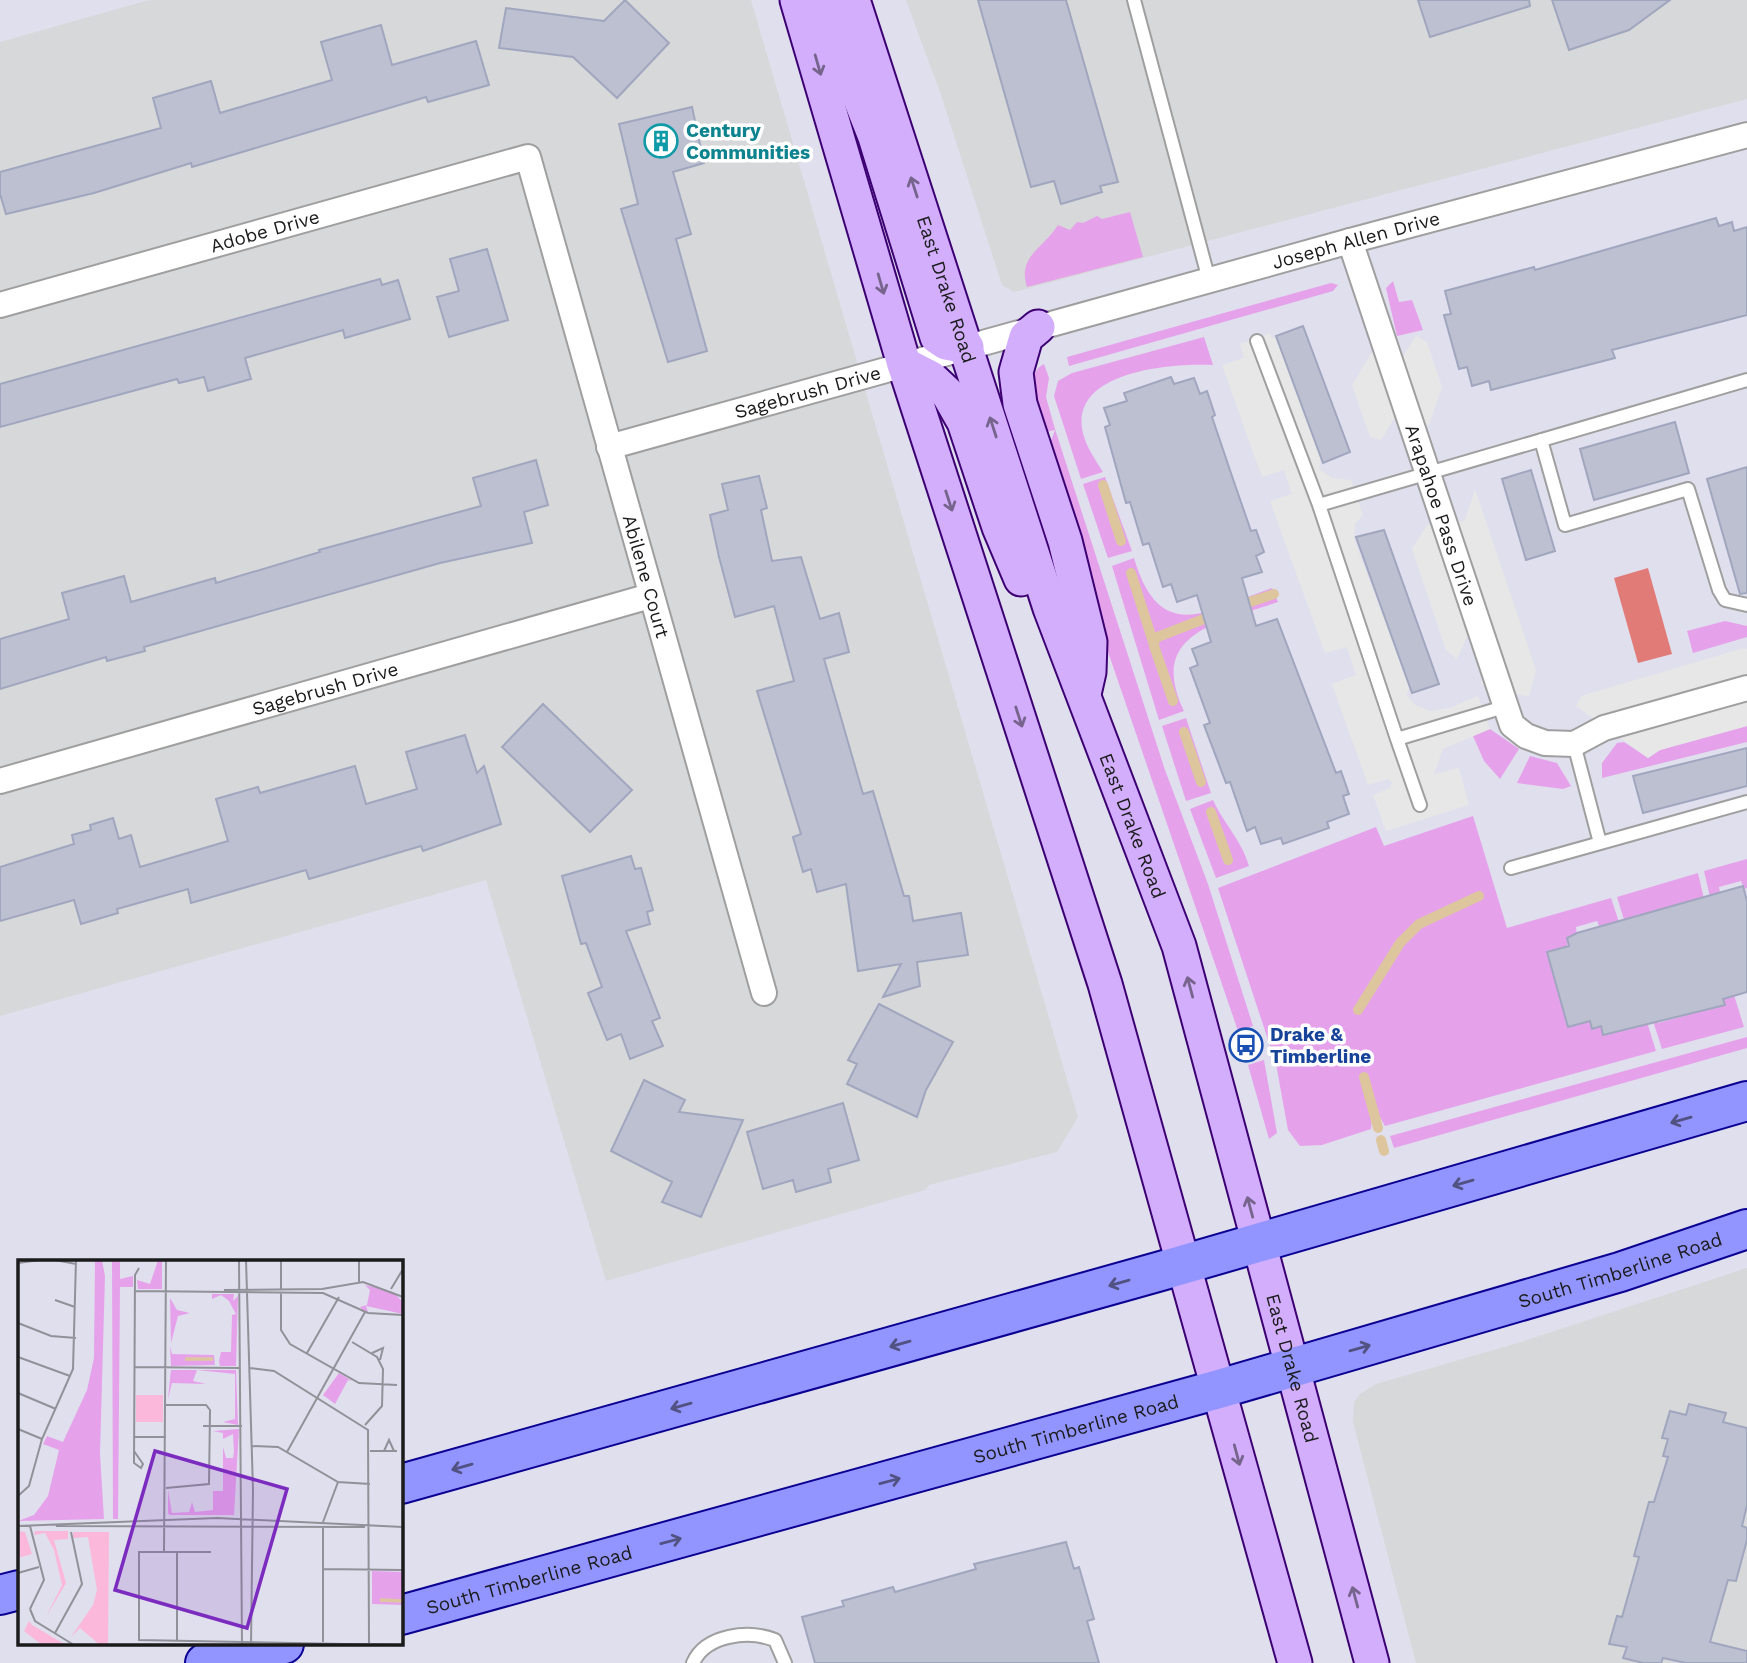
<svg xmlns="http://www.w3.org/2000/svg" width="1747" height="1663" font-family="'Work Sans',sans-serif">
<style>
.residential{fill:#d7d8d9}
.grass{fill:#e5a2eb}
.pitch{fill:#e17b78}
.parking{fill:#e7e7e7}
.lines{fill:none;stroke-linecap:round;stroke-linejoin:round}
.stream{stroke:#ddc69d;stroke-width:10}
.building{fill:#bdc0d0;stroke:#a1a6bf;stroke-width:2}
.service-casing{stroke:#9f9f9f;stroke-width:16}
.minor-casing{stroke:#9f9f9f;stroke-width:28}
.secondary-casing{stroke:#3c0073;stroke-width:37}
.primary-casing{stroke:#0b0091;stroke-width:42}
.service{stroke:#fff;stroke-width:12}
.minor{stroke:#fff;stroke-width:24}
.secondary{stroke:#d2aefc;stroke-width:33}
.primary{stroke:#9295ff;stroke-width:38}
.oneway{stroke:#76648c}
.oneway2{stroke:#515282}
.labels{text-anchor:middle;dominant-baseline:central;stroke-width:7;stroke-linejoin:round;paint-order:stroke}
.culture-label{font-size:19px;font-weight:bold;fill:#0d838f;stroke:#fff;text-anchor:start}
.street-label{font-size:19px;fill:#1b1b1b;stroke:#fff}
.transit-label{font-size:19px;font-weight:bold;fill:#164399;stroke:#fff;text-anchor:start}
.inset-river{fill:none;stroke:#ddc69d;stroke-width:3.5}
.inset-road{fill:none;stroke:#919199;stroke-width:2}
.view{fill:#7b2cbf;fill-opacity:0.15;stroke:#7b2cbf;stroke-width:3.5}
.inset-edge{fill:none;stroke:#1b1b1b;stroke-width:3.5}
</style>
<rect width="100%" height="100%" fill="#e0dfed"/>
<path class="residential" d="M149 0H751L1078 1117 1057 1152 929 1185 925 1190 606 1281 486 880 0 1016V42Z
M906 0H1747V99L1014 292 1002 285 941 95Z
M1747 1268V1663H1416L1353 1422 1354 1402 1360 1394 1376 1384 1518 1343Z"/>
<path class="grass" d="M1130 212 1143 257 1027 287C1017 256 1044 248 1058 225L1070 230 1077 222 1083 223 1097 216 1102 219Z
M1393 281 1399 302 1412 300 1423 330 1397 336 1386 288Z
M1331 283 1338 285 1333 291 1069 366 1067 357Z
M1204 337 1213 365C1174 363 1074 370 1082 428 1084 444 1095 459 1103 472L1081 479 1054 396 1058 381 1072 373Z
M1044 364 1049 378 1046 397 1055 429 1165 770 1208 884 1253 1026 1238 1031 1106 646 1046 454 1055 430 1041 433C1037 413 1020 377 1044 364Z
M1105 477 1132 551 1108 558 1083 484Z
M1134 558C1160 646 1207 611 1272 588L1278 602C1221 622 1146 632 1184 711L1159 720 1112 566Z
M1725 621 1747 626V637L1693 653 1687 631Z
M1186 718 1211 793 1186 801 1162 726Z
M1747 726V742L1602 778V763L1617 743 1624 742 1648 758 1660 750Z
M1490 729 1519 749 1500 779 1484 761 1473 736Z
M1530 756 1557 763 1571 786 1563 789 1517 783Z
M1213 800C1224 824 1242 841 1249 866L1216 878 1190 809Z
M1473 816 1507 928 1611 898 1620 925 1616 922 1599 926 1597 921 1576 927 1577 935 1567 938 1568 1027 1590 1021 1592 1029 1601 1026 1604 1035 1647 1022 1656 1051 1385 1126 1378 1114 1366 1076 1360 1078 1372 1116 1371 1129 1322 1145 1300 1146 1288 1130 1276 1064 1218 888 1376 827 1384 846Z
M1747 859V888L1744 889 1741 881 1719 887 1720 892 1710 897 1704 871Z
M1698 873 1704 899 1625 923 1617 897Z
M1734 995 1744 1027 1662 1049 1653 1021 1657 1020 1658 1023 1684 1016V1010L1700 1006 1702 1011 1724 1005 1723 998Z
M1747 1037V1048L1394 1148 1390 1136Z
M1264 1060 1277 1133 1269 1139 1248 1065Z"/>
<path class="pitch" d="M1648 568 1672 654 1638 663 1614 578Z"/>
<path class="parking" d="M1270 333 1272 338H1276L1321 456 1319 469 1332 478 1351 480 1363 515 1355 524 1354 539 1410 688 1406 695 1415 705 1430 711 1450 708 1478 696 1490 729 1443 749 1434 774 1459 768 1469 805 1386 831 1373 795 1390 788 1392 783 1388 779 1368 785 1332 684 1356 675 1347 647 1325 653 1270 501 1292 494 1284 470 1262 477 1222 365 1244 358 1240 344Z
M1416 336 1427 342 1442 387 1429 425 1393 420 1381 440 1370 437 1352 385 1372 352 1402 358Z
M1475 489 1536 670 1529 697 1481 685 1482 675 1469 632 1457 659 1446 650 1412 549 1427 525 1465 521Z
M1744 648 1747 649V726L1660 750 1648 758 1576 706 1581 696Z"/>
<g class="lines">
<path class="stream" d="M1103 485 1121 541
M1131 573 1154 645
M1238 606 1274 594
M1173 701 1154 646 1155 638 1214 615
M1184 732 1201 782
M1211 812 1228 860
M1358 1010 1400 943 1419 924 1479 896
M1364 1077 1378 1128
M1381 1140 1384 1151"/>
</g>
<path class="building" d="M625 0 669 43 617 98 573 57 499 48 506 8 604 21Z
M978 0H1066L1118 182 1100 186 1102 192 1061 204 1054 181 1031 187Z
M1418 0H1529L1530 6 1430 37Z
M1552 0H1670L1629 30 1569 50Z
M381 25 392 65 476 41 489 85 428 102 426 97 192 167 191 163 94 193 6 214 0 194V172L161 128 153 98 211 81 220 113 332 80 321 42Z
M692 107 704 163 673 172 691 234 676 239 707 351 668 362 621 209 638 204 619 124Z
M1716 218 1719 226 1732 222 1734 231 1747 227V315L1612 350 1615 358 1491 390 1489 381 1472 386 1467 367 1459 369 1444 315 1451 314 1445 291 1534 267 1535 270Z
M487 249 508 320 449 337 437 297 459 291 450 259Z
M380 279 382 285 398 280 410 319 345 338 343 330 245 358 251 379 208 391 204 377 179 383 177 379 0 427V384Z
M1303 326 1350 452 1323 463 1276 336Z
M1171 377 1174 384 1194 378 1200 394 1207 391 1215 415 1212 417 1234 482 1251 531 1256 530 1264 552 1256 556 1262 572 1242 578 1256 626 1277 619 1336 773 1341 771 1349 794 1343 796 1349 814 1327 822 1329 828 1283 844 1281 838 1261 844 1255 827 1247 831 1230 782 1226 783 1204 725 1210 723 1190 668 1198 665 1192 649 1211 642 1197 595 1177 602 1171 584 1163 587 1149 543 1143 545 1130 502 1126 503 1105 427 1110 425 1104 408 1127 401 1124 393Z
M1675 422 1689 473 1594 500 1580 449Z
M536 460 548 505 524 512 532 543 440 563 144 647 145 651 107 661 106 657 0 689V639L69 619 62 593 124 576 131 602 215 578 216 583 320 552 319 550 481 506 473 478Z
M1747 467V593L1740 594 1707 479Z
M1531 470 1555 551 1526 560 1502 479Z
M759 476 767 508 761 510 772 561 801 557 820 619 839 613 849 652 824 659 863 794 873 791 904 896H909L913 921 961 913 968 955 917 962 920 986 883 997 901 964 858 971 846 884 817 892 811 869 803 872 793 837 801 834 757 691 794 681 774 606 735 617 719 557 710 515 728 510 722 484Z
M1384 530 1439 684 1412 693 1356 537Z
M543 704 632 790 590 832 502 747Z
M465 735 477 773 484 766 501 824 423 851 421 846 309 879 306 870 191 903 188 889 117 909 118 913 81 924 74 900 0 921V867L74 844 72 835 91 830 90 825 113 818 119 839 131 835 140 867 228 841 216 799 258 787 260 793 355 766 366 804 417 789 406 752Z
M1747 748V786L1643 813 1633 776Z
M631 856 635 869 641 868 653 910 647 912 650 924 626 931 660 1018 652 1021 663 1046 630 1059 621 1034 607 1040 588 993 602 987 586 943 581 944 562 876Z
M1743 886 1747 901V992L1723 999 1725 1005 1603 1035 1601 1026 1592 1029 1590 1021 1568 1027 1547 952 1569 946 1567 938 1577 933Z
M879 1004 953 1042 926 1090 917 1117 847 1084 857 1064 848 1060Z
M644 1080 685 1100 679 1112 743 1120 701 1217 662 1202 672 1182 611 1151Z
M843 1103 859 1160 828 1169 831 1182 796 1192 793 1180 763 1189 747 1132Z
M1689 1404 1726 1413 1723 1422 1747 1428V1505L1742 1526 1747 1528V1540L1736 1581 1728 1580 1710 1642 1747 1651V1663H1686L1663 1658 1661 1663H1643L1623 1658 1627 1647 1609 1644 1617 1616 1622 1617 1639 1557 1634 1556 1649 1502H1654L1668 1457 1663 1456 1668 1439 1662 1438 1670 1411 1686 1415Z
M1066 1542 1074 1569 1079 1567 1094 1619 1087 1621 1099 1663H815L802 1617 844 1606 842 1601 893 1587 895 1592 976 1569 974 1564Z"/>
<g class="lines">
<defs>
<path id="service" d="M1134 0 1209 280
M1257 341 1319 505 1397 739 1504 707
M1541 440 1565 525 1688 489 1719 590 1725 600 1747 605
M1319 505 1747 380
M1397 739 1420 805
M1574 744 1600 843
M1511 868 1747 802
M693 1663C706 1634 749 1630 775 1640L785 1663"/>
<g id="minor">
<path id="s1" d="M1350 241 1512 725 1526 736 1545 743 1574 744 1604 728 1747 688"/>
<path id="s2" d="M0 305 528 157 764 993"/>
<path id="s3" d="M609 447 1350 241 1747 135"/>
<path id="s4" d="M0 781 650 596"/>
</g>
<g id="secondary">
<path d="M797 0 904 364 1105 984 1295 1663"/>
<path d="M821 0 875 137 937 337 946 343 967 347"/>
<path id="s5" d="M853 0 1050 608 1179 946 1372 1663"/>
<path d="M1038 327 1026 337 1016 372 1020 404 1065 541 1090 642 1089 672 1084 694"/>
<path d="M904 364 931 378 948 394 964 422 999 527 1021 579"/>
</g>
<g id="primary">
<path d="M401 1484 1161 1271 1747 1101"/>
<path d="M0 1595 19 1590"/>
<path id="s6" d="M401 1615 1219 1389 1620 1272 1747 1229"/>
<path d="M205 1663 284 1644"/>
</g>
</defs>
<use href="#service" class="service-casing"/>
<use href="#minor" class="minor-casing"/>
<use href="#secondary" class="secondary-casing"/>
<use href="#primary" class="primary-casing"/>
<use href="#service" class="service"/>
<use href="#minor" class="minor"/>
<use href="#secondary" class="secondary"/>
<use href="#primary" class="primary"/>
</g>
<defs><path id="oneway-shaft" d="M-6 0H5M1.5-3L5.5 0L1.5 3" fill="none" stroke-width="1.6" stroke-linecap="round" stroke-linejoin="round" transform="scale(1.75)"/></defs>
<g class="oneway">
<use href="#oneway-shaft" transform="translate(818 65) rotate(74)"/>
<use href="#oneway-shaft" transform="translate(914 187) rotate(-108)"/>
<use href="#oneway-shaft" transform="translate(881 284) rotate(74)"/>
<use href="#oneway-shaft" transform="translate(993 427) rotate(-108)"/>
<use href="#oneway-shaft" transform="translate(949 501) rotate(72)"/>
<use href="#oneway-shaft" transform="translate(1019 717) rotate(72)"/>
<use href="#oneway-shaft" transform="translate(1190 987) rotate(-105)"/>
<use href="#oneway-shaft" transform="translate(1250 1207) rotate(-105)"/>
<use href="#oneway-shaft" transform="translate(1237 1455) rotate(75)"/>
<use href="#oneway-shaft" transform="translate(1355 1597) rotate(-105)"/>
</g>
<g class="oneway2">
<use href="#oneway-shaft" transform="translate(1681 1120) rotate(164)"/>
<use href="#oneway-shaft" transform="translate(1463 1183) rotate(164)"/>
<use href="#oneway-shaft" transform="translate(1119 1283) rotate(164)"/>
<use href="#oneway-shaft" transform="translate(900 1344) rotate(164)"/>
<use href="#oneway-shaft" transform="translate(1360 1348) rotate(-16)"/>
<use href="#oneway-shaft" transform="translate(681 1406) rotate(164)"/>
<use href="#oneway-shaft" transform="translate(462 1467) rotate(164)"/>
<use href="#oneway-shaft" transform="translate(890 1481) rotate(-15)"/>
<use href="#oneway-shaft" transform="translate(671 1541) rotate(-15)"/>
</g>
<defs>
<symbol id="building-ring" viewBox="-11 -11 22 22"><circle r="9.5" fill="#fff" stroke="#0f9aa8" stroke-width="1.5"/><path d="M-4-6H4V6H1V3H-1V6H-4ZM-2.5-4.3h1.7v1.8h-1.7ZM.8-4.3h1.7v1.8H.8ZM-2.5-1h1.7V.8h-1.7ZM.8-1h1.7V.8H.8Z" fill="#0f9aa8"/></symbol>
<symbol id="bus-ring" viewBox="-11 -11 22 22"><circle r="9.5" fill="#fff" stroke="#1a4fb4" stroke-width="1.5"/><path d="M-5-6H5V4H4V6H2V4H-2V6H-4V4H-5ZM-3.5-4V0h7V-4ZM-3.5 1.2v1.5H-2V1.2ZM2 1.2v1.5H3.5V1.2Z" fill="#1a4fb4"/></symbol>
</defs>
<g fill-rule="evenodd">
<use href="#building-ring" x="642" y="122" width="38" height="38"/>
<use href="#bus-ring" x="1227" y="1026" width="38" height="38"/>
</g>
<g class="labels">
<g class="culture-label">
<text x="686" y="130">Century<tspan x="686" dy="22">Communities</tspan></text>
</g>
<g class="street-label">
<text stroke="none"><textPath href="#s2" startOffset="275">Adobe Drive</textPath></text>
<text stroke="none"><textPath href="#s3" startOffset="775">Joseph Allen Drive</textPath></text>
<text stroke="none"><textPath href="#s5" startOffset="304">East Drake Road</textPath></text>
<text stroke="none"><textPath href="#s3" startOffset="206">Sagebrush Drive</textPath></text>
<text stroke="none"><textPath href="#s1" startOffset="289">Arapahoe Pass Drive</textPath></text>
<text stroke="none"><textPath href="#s2" startOffset="984">Abilene Court</textPath></text>
<text stroke="none"><textPath href="#s4" startOffset="338">Sagebrush Drive</textPath></text>
<text stroke="none"><textPath href="#s5" startOffset="872">East Drake Road</textPath></text>
<text stroke="none"><textPath href="#s6" startOffset="1267">South Timberline Road</textPath></text>
<text stroke="none"><textPath href="#s5" startOffset="1438">East Drake Road</textPath></text>
<text stroke="none"><textPath href="#s6" startOffset="700">South Timberline Road</textPath></text>
<text stroke="none"><textPath href="#s6" startOffset="133">South Timberline Road</textPath></text>
</g>
<g class="transit-label">
<text x="1270" y="1034">Drake &amp;<tspan x="1270" dy="22">Timberline</tspan></text>
</g>
</g>
<g transform="translate(18 1260)">
<rect width="385" height="385" fill="#e0dfed"/>
<path d="M77 0H84L87 16 82 194 86 259 0 261 16 255 30 236 41 190 25 184 29 176 45 182 69 130 76 98ZM94 0H102V19L115 16V27H102L100 259H95ZM140 0H144V29H120L119 20 132 24ZM347 25 375 32 385 42V54L348 46 350 52 345 50 342 47 349 45 352 30ZM194 34H216L215 41 220 36 218 106H202L201 101 203 92H213L214 55 218 54 211 41 203 35 194 39ZM152 38 159 50 172 53 160 56 153 83ZM152 86 154 94 196 95 197 105 153 106ZM153 110H218L220 165 205 162 217 159V114L179 110 175 121 188 124 154 123 150 139ZM321 113 334 121 330 120 317 144 305 135ZM221 169 216 255H151L150 253V230L154 253 171 252 174 242 177 252 195 250V231H205V187L208 198H215L216 192 215 174 205 179V173L195 171ZM354 311 385 312V345L354 344Z" fill="#e5a2eb"/>
<path d="M118 135H145V162H118ZM1 271 7 272 14 294 0 298ZM17 271H50V279L36 280 48 323 28 357 44 325 36 290 27 273 16 275ZM55 272H91L90 385H82L62 368 53 377 75 345 79 330 70 277 55 278ZM11 361 14 365 48 385H24L6 371Z" fill="#fbb8da"/>
<path class="inset-river" d="M167 99H195M362 340 385 341"/>
<path class="inset-road" d="M37 0 58 4M221 0 224 385M228 0 235 230 233 385M341 0V23M0 3 22 0M263 29V0M373 29 385 9M206 30 304 29 345 22 385 37M117 31 305 33 350 53 385 55M263 33V70L272 84 341 123 379 125M37 40 57 47M0 63 33 76 58 78M334 82 359 97 365 109 364 146 347 165M289 93 321 37M354 93 365 88 362 100M0 97 52 116M116 107 222 108M232 108 256 111 350 170 351 383M0 133 38 149M148 145H188L192 150 191 224 148 228M185 166H224M0 169 24 179M116 177H148M234 186 260 187 320 222 352 224M116 191 125 204 123 208 116 203 117 15 121 8M352 191H379M366 191 371 180 376 191M269 192 347 52M0 236 11 226 24 179 55 109 58 0M305 262 320 222M0 266 199 258 385 267M12 266 26 320 12 349M38 266 347 267M146 292 148 0M193 292H121V380L379 385M305 309 385 310M0 313 21 307M12 349 17 361 56 385M37 373 64 324 53 272M159 380V292M305 382V268"/>
<path class="view" d="M137 191 269 229 229 368 97 330Z"/>
<rect width="385" height="385" class="inset-edge"/>
</g>
</svg>
